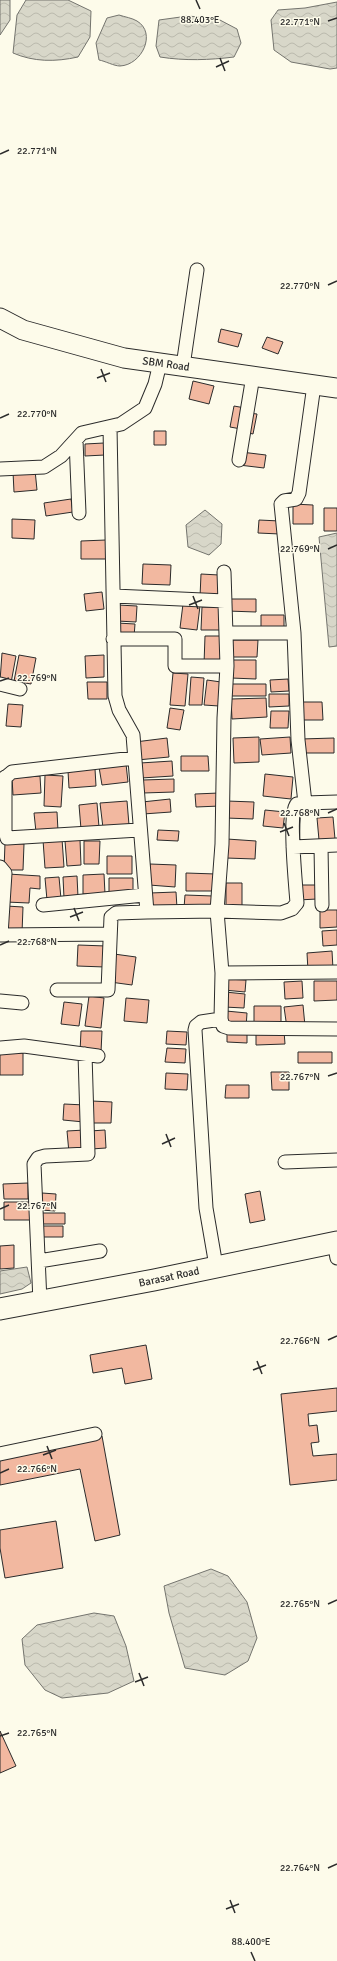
<svg xmlns="http://www.w3.org/2000/svg" width="337" height="1961" font-family="Signika,sans-serif">
<style>
.water{fill:url(#water-waves);stroke:#74746e}
.building{fill:#f2b8a0;stroke:#2b2b2b}
.lines{fill:none;stroke-linecap:round;stroke-linejoin:round}
.street-casing{stroke:#2b2b2b;stroke-width:15}
.secondary-casing{stroke:#2b2b2b;stroke-width:21}
.primary-casing{stroke:#2b2b2b;stroke-width:23}
.street{stroke:#fdfbea;stroke-width:13}
.secondary{stroke:#fdfbea;stroke-width:19}
.primary{stroke:#fdfbea;stroke-width:21}
.ticks{fill:none;stroke:#2b2b2b;stroke-width:1.5}
.labels{text-anchor:middle;dominant-baseline:central;stroke-width:3;stroke-linejoin:round;paint-order:stroke}
.street-label{font-size:11px;fill:#2b2b2b;stroke:#fdfbea}
.ticks-label{font-size:10px;text-anchor:middle;fill:#2b2b2b;stroke:#fdfbea;stroke-width:3;stroke-linejoin:round;paint-order:stroke}
</style>
<defs>
<pattern id="water-waves" width="16" height="10" patternUnits="userSpaceOnUse"><rect width="16" height="10" fill="#d8d7c9"/><path d="M0 5q4-4 8 0t8 0" fill="none" stroke="#bab9ad"/></pattern>
</defs>
<rect width="100%" height="100%" fill="#fdfbea"/>
<path class="water" d="M0 0H10V20L0 35Z
M26 0H68L91 11 90 37 78 57C55 62 34 62 13 53L17 15Z
M337 2V68L330 69 291 62 274 50 271 20 278 10 305 8Z
M119 15C125 17 132 18 137 21 157 33 142 65 120 66 114 66 105 61 99 60L96 43 107 18Z
M188 16 218 19 237 29 241 43 234 57C210 60 185 61 160 57L156 46 159 20Z
M205 510 222 524 221 544 209 555 188 547 186 525Z
M337 533V646L329 647 319 537Z
M27 1267 31 1283 22 1289 0 1294V1271Z
M211 1569 228 1576 247 1602 257 1638 248 1661 225 1675 185 1668 169 1613 164 1586Z
M94 1613 114 1616 126 1646 134 1681 108 1693 62 1698 45 1690 25 1665 22 1639 37 1625Z"/>
<path class="building" d="M221 329 242 334 238 347 218 342Z
M267 337 283 342 278 354 262 348Z
M193 381 214 386 209 404 189 399Z
M234 406 245 408 241 429 230 427Z
M248 413 257 414 253 434 245 432Z
M154 431H166V445H154Z
M104 443 105 455 85 456V444Z
M241 452 266 455 264 468 239 465Z
M35 470 37 490 14 492 13 472Z
M71 499 73 512 46 516 44 503Z
M293 504 313 505V524H293Z
M324 508H337V531H324Z
M12 519 35 520 34 539 12 538Z
M259 520 280 521V534L258 533Z
M106 540V559H81V541Z
M143 564 171 565 170 585 142 584Z
M201 574 219 575V598L200 597Z
M102 592 104 609 86 611 84 594Z
M228 599H256V612L227 611Z
M183 604 200 606 197 630 180 628Z
M118 605 137 606 136 622 117 621Z
M202 607H220V630H201Z
M261 615H284V633H261Z
M117 623 135 624 134 637H116Z
M205 636H223L222 664H204Z
M231 640H258L257 657H231Z
M2 653 16 656 11 683 0 681Z
M19 655 36 658 31 684 14 681Z
M104 655V677L86 678 85 656Z
M231 660H256V679L231 678Z
M173 673 188 674 185 706 170 705Z
M191 677 204 678 202 705H189Z
M288 679 289 691 271 692 270 680Z
M207 680 221 682 219 706 204 705Z
M87 682H107V699H88Z
M231 684H266V696H231Z
M269 694H289V706L269 707Z
M266 698 267 717 232 719 231 699Z
M299 702H322L323 720H300Z
M8 704 23 705 21 727 6 726Z
M170 708 184 710 180 730 167 728Z
M271 711H289L288 728H270Z
M259 737V762L234 763 233 738Z
M290 737 291 753 262 755 260 739Z
M167 738 169 757 137 760 135 742Z
M334 738V753H301V739Z
M181 756H208L209 771H181Z
M172 761 173 776 141 778 140 763Z
M126 764 128 782 102 785 99 767Z
M95 769 96 786 69 788 68 771Z
M265 774 293 777 291 799 263 796Z
M45 775 63 776 61 807 44 806Z
M40 776 41 793 13 795 12 778Z
M174 779V792L143 793V780Z
M219 793 220 806 196 807 195 794Z
M170 799 171 812 143 814 142 802Z
M127 801 129 825 103 828 100 803Z
M227 801 254 802 253 819 226 818Z
M97 803 99 827 81 829 79 805Z
M265 810 285 812 283 828 263 826Z
M57 812 58 831 36 832 34 813Z
M333 817 335 839 319 840 317 818Z
M158 830 179 831 178 841 157 840Z
M62 839 64 867 45 868 43 840Z
M227 839 256 841 255 859 226 858Z
M80 840 81 865 67 866 65 841Z
M84 841H100L99 864H84Z
M5 843 24 844 23 870H4Z
M107 856H132V874H107Z
M150 864 176 865 175 887 149 885Z
M186 873 216 874 215 891H186Z
M8 874 40 876V889L30 888 29 903 6 902Z
M104 874 105 894H83V875Z
M77 876 78 897 64 898 63 877Z
M59 877 61 899 47 900 45 878Z
M109 878H133V892L109 893Z
M226 883H242V908L226 909Z
M298 885H316L317 899 298 900Z
M176 892 177 908H151L150 893Z
M185 895 213 896 212 908H184Z
M6 906 23 907 22 933 4 932Z
M320 910H337V927L320 928Z
M337 930V945L323 946 322 931Z
M78 945 106 946 105 967 77 966Z
M332 951 333 969 308 971 307 953Z
M114 954 136 957 132 985 110 982Z
M225 979 246 980 245 992 224 990Z
M302 981 303 998 285 999 284 982Z
M314 981H337V1000L314 1001Z
M225 992 245 994 244 1008 224 1007Z
M89 996 104 998 101 1028 85 1026Z
M126 998 149 1000 147 1023 124 1021Z
M64 1002 82 1004 79 1026 61 1024Z
M303 1005 305 1026 287 1028 284 1007Z
M254 1006H281V1022L254 1023Z
M226 1011 247 1013 246 1028 225 1026Z
M227 1030 247 1031V1043L227 1042Z
M81 1031H102L101 1052H80Z
M167 1031 187 1032 186 1045 166 1044Z
M284 1031 285 1044 256 1045V1032Z
M167 1048 186 1049 185 1063 165 1062Z
M298 1052H332V1063H298Z
M0 1053H23V1075H0Z
M271 1072H289V1090H272Z
M166 1073 188 1074 187 1090 165 1089Z
M226 1085H249V1098H225Z
M92 1101 112 1102 111 1123H91Z
M64 1104 85 1105 84 1122 63 1120Z
M85 1130 87 1152 69 1153 67 1131Z
M105 1130 106 1148 91 1149 90 1131Z
M28 1183V1199H4L3 1184Z
M260 1191 265 1220 250 1223 245 1194Z
M42 1193 56 1194 55 1211 41 1210Z
M4 1202H33L32 1220H4Z
M42 1213H65V1224H42Z
M43 1226H63V1237H43Z
M14 1245V1268L0 1269V1246Z
M146 1345 152 1379 125 1384 122 1368 93 1373 90 1355Z
M337 1388V1411L308 1414 309 1426 317 1425 319 1442 311 1443 313 1456 337 1454V1480L290 1485 281 1394Z
M102 1436 120 1535 95 1541 80 1469 0 1485V1457Z
M56 1521 63 1568 5 1578 0 1548V1530Z
M0 1731 16 1766 0 1773Z"/>
<g class="lines">
<defs>
<path id="street" d="M183 366 197 270
M110 427 115 696 119 710 133 735 147 912 217 911 281 913 292 909 297 903C296 888 288 811 297 804L305 803 298 740 294 633 281 504 284 501 296 499 299 493 314 385
M76 440 79 513
M239 460 253 376
M0 469 44 467 61 456 82 433 121 424 145 408 155 384 160 363
M224 572 227 666 224 718 222 844 217 911 222 973 337 972
M114 596 225 601
M226 633H294
M113 639H175V666H227
M0 684 20 689
M5 777V831L7 838 139 830
M0 782 12 772 134 758
M305 803 337 802
M321 846 322 905
M293 847 337 845
M0 867 5 873 1 935H0
M43 905 144 895
M1 935 110 934
M57 990H108L111 917 116 913 147 912
M0 1001 22 1003
M221 1019 223 1026 229 1028 337 1029
M0 1048 24 1046 98 1056
M285 1162 337 1160
M334 1242 337 1258
M39 1261 100 1251
M216 1266 206 1208 195 1030 196 1026 201 1022 221 1019 222 973
M40 1302 34 1164 38 1158 45 1156 88 1154 85 1054
M0 1454 95 1434"/>
<path id="secondary" d="M0 318 23 330 124 358 337 388"/>
<path id="primary" d="M0 1309 154 1280 337 1242"/>
</defs>
<use href="#street" class="street-casing"/>
<use href="#secondary" class="secondary-casing"/>
<use href="#primary" class="primary-casing"/>
<use href="#street" class="street"/>
<use href="#secondary" class="secondary"/>
<use href="#primary" class="primary"/>
</g>
<path class="ticks" d="M196 0 200 9M328 21 337 18M220 58 225 71M216 67 229 61M0 154 9 150M328 285 337 281M101 369 106 382M97 378 110 373M0 418 9 414M328 549 337 545M193 596 198 609M189 605 202 600M0 681 9 678M328 813 337 809M284 823 289 836M280 832 293 827M74 908 79 921M70 917 83 912M0 945 9 941M328 1076 337 1073M166 1134 171 1147M162 1144 175 1138M0 1209 9 1205M328 1340 337 1336M257 1361 262 1374M253 1370 266 1365M47 1446 52 1459M43 1455 56 1450M0 1473 9 1469M328 1604 337 1600M139 1673 144 1686M135 1682 148 1677M0 1736 9 1733M328 1868 337 1864M230 1900 235 1913M226 1909 239 1904M251 1952 255 1961"/>
<g class="labels">
<g class="street-label">
<text transform="translate(166 364) rotate(8)">SBM Road</text>
<text transform="translate(169 1277) rotate(-12)">Barasat Road</text>
</g>
</g>
<g class="ticks-label">
<text x="200" y="23">88.403°E</text>
<text x="300" y="25">22.771°N</text>
<text x="37" y="154">22.771°N</text>
<text x="300" y="289">22.770°N</text>
<text x="37" y="417">22.770°N</text>
<text x="300" y="552">22.769°N</text>
<text x="37" y="681">22.769°N</text>
<text x="300" y="816">22.768°N</text>
<text x="37" y="945">22.768°N</text>
<text x="300" y="1080">22.767°N</text>
<text x="37" y="1209">22.767°N</text>
<text x="300" y="1344">22.766°N</text>
<text x="37" y="1472">22.766°N</text>
<text x="300" y="1607">22.765°N</text>
<text x="37" y="1736">22.765°N</text>
<text x="300" y="1871">22.764°N</text>
<text x="251" y="1945">88.400°E</text>
</g>
</svg>
